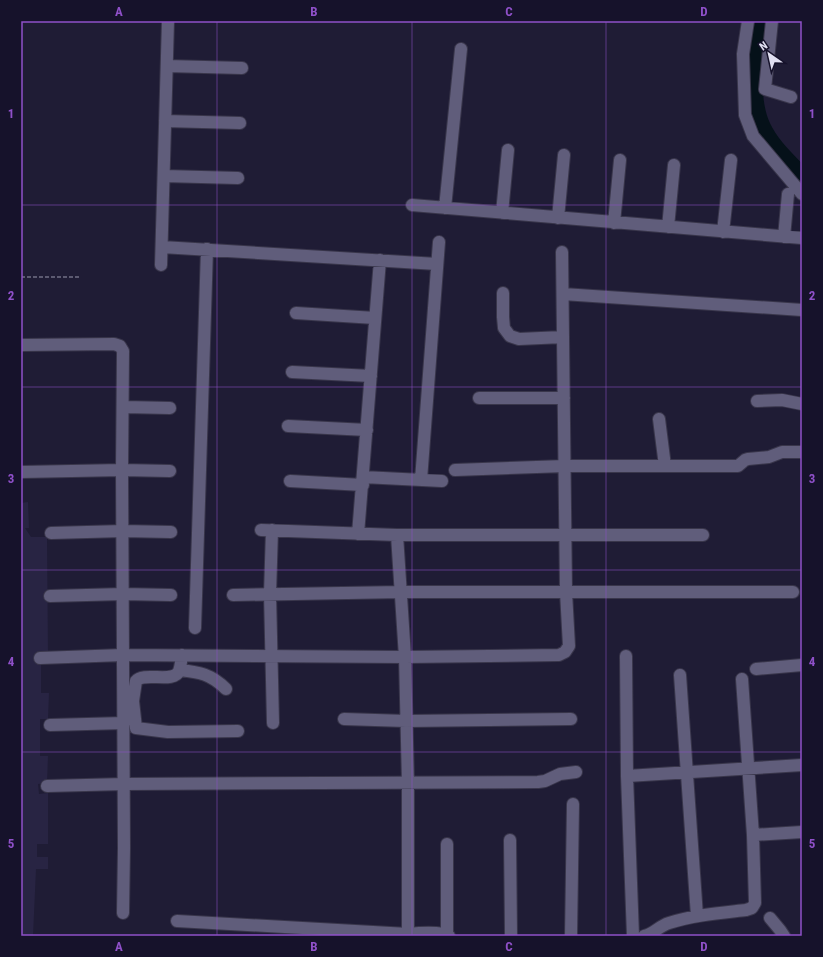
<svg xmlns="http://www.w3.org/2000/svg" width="823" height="957" font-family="'Roboto Condensed',sans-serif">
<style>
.built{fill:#282443}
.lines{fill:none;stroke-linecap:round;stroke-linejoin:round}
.river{stroke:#051119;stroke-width:16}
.minor-casing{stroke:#39364b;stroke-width:14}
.path{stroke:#726f85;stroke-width:1.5;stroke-dasharray:4 2;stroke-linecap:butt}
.minor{stroke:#605d7b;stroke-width:12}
.grid{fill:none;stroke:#8f50c9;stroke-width:1;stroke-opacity:0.55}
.neatline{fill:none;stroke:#8f50c9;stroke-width:1.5}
.grid-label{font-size:13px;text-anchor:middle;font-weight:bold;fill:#8f50c9}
</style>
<rect width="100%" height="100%" fill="#1f1c35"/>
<path class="built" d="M28 502 29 528H25L31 537H47L48 655 41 656V693H49L48 719H40V756H48L47 783 38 784 39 794 48 793V844H37V857H48V869H36L33 936H21V503Z"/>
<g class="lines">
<path class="river" d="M760 21C756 52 749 99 763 127 772 146 788 160 802 175"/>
<defs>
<path id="minor" d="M748 21 743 54 745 115 753 136 802 194
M772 21 765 89 791 97
M167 66 242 68
M165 121 240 123
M164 176 238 178
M412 205 802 238
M445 208 461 49
M502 213 508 150
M558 218 564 155
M614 223 620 160
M668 227 674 165
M723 232 731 160
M784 237 788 194
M162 247 437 264
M161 265 168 21
M503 293V317L504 328 510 336 519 339 563 337
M563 294 802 310
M296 313 375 318
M21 345 114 344 120 346 123 351 122 470 124 848 123 913
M292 372 371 376
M479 398H564
M757 401 782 400 802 404
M124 407 170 408
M659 419 665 466
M288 426 367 430
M455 470 565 466H738L745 460 748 459 769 457 782 452H802
M21 472 122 470 170 471
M363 477 442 481
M421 480 439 242
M290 481 363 485
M261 530 397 535H703
M272 530 270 594 273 723
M51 533 123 531 171 532
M358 534 380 260
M397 535 405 657 408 783V936
M233 595 401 592H793
M50 596 123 594 171 595
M195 628 207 249
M182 655C181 660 181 666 179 671 174 684 144 671 136 681L133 701 136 728 168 732 238 731
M626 656 627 776 633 936
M40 658 123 655 405 657 559 655 565 652 569 646 566 592 562 252
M756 669 802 665
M180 670C199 672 211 674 226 689
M680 675 697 916
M344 719 406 721 571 719
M50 725 124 723
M627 776 802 765
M47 786 124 784 538 782 545 781 560 774 576 772
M753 835 802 832
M510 840 511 936
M447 844V936
M770 918 780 930 784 936
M177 921 408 934C418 933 441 931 449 936
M571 936 573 804
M644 936C654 934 659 926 669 923 694 915 720 913 746 910L752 908 755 903 753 835 742 679"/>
</defs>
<use href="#minor" class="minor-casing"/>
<path class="path" d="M21 277H79"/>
<use href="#minor" class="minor"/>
</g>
<path class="grid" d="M217 21V936M412 21V936M606 21V936M21 205H802M21 387H802M21 570H802M21 752H802"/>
<rect width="823" height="957" fill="none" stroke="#16122b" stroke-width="44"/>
<g transform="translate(769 54) rotate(326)" stroke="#16122b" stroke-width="3" paint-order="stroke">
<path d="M0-3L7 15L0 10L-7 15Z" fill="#e0dff1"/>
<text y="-6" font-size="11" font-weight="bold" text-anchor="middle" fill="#e0dff1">N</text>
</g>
<rect x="22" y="22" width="779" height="913" class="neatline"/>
<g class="grid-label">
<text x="119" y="16">A</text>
<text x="314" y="16">B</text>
<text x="509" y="16">C</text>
<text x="704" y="16">D</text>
<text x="11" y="118">1</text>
<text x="812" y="118">1</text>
<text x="11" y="300">2</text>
<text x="812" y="300">2</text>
<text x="11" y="483">3</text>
<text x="812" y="483">3</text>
<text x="11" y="666">4</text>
<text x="812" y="666">4</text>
<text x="11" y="848">5</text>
<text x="812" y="848">5</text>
<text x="119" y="951">A</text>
<text x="314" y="951">B</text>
<text x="509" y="951">C</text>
<text x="704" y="951">D</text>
</g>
</svg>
